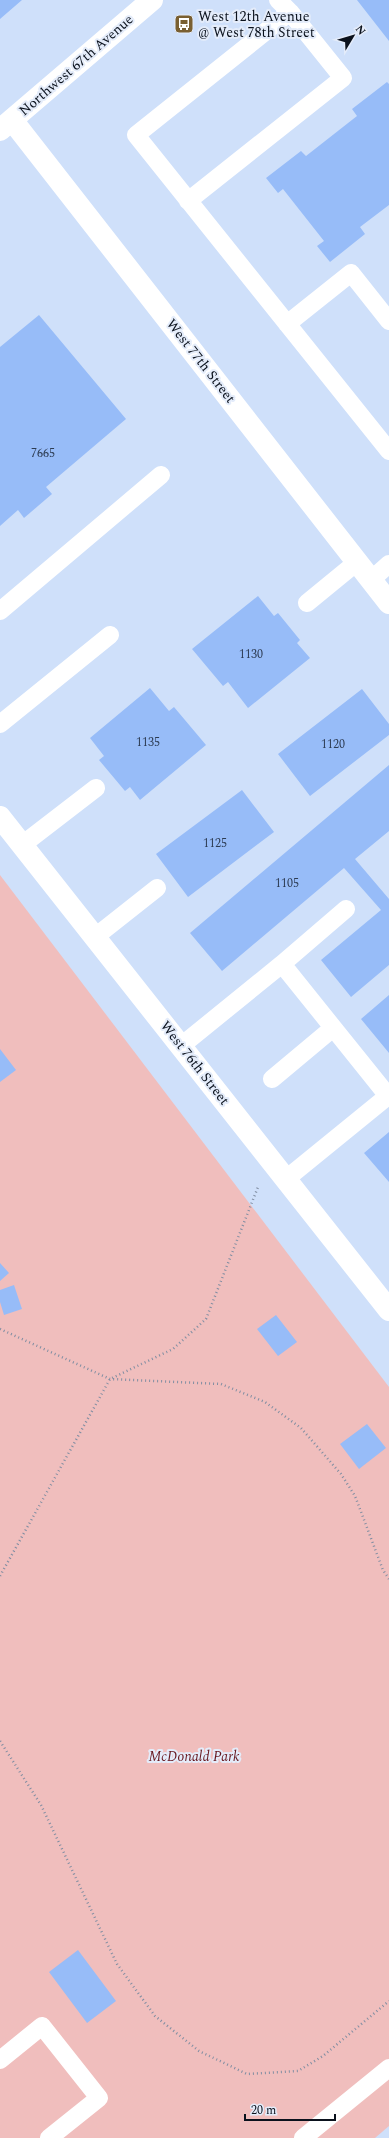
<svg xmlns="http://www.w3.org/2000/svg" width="389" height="2138" font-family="Spectral,serif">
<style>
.green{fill:#f0bebd}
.building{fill:#97bcf8}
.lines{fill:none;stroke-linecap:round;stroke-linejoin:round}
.path{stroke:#818ea2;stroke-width:2.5;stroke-dasharray:1 3;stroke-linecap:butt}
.lane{stroke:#fff;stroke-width:18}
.street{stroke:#fff;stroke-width:22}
.secondary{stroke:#fff;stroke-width:22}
.labels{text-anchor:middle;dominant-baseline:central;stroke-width:4;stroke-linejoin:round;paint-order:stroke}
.number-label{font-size:12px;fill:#2d3c53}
.poi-label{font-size:14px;fill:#0a111c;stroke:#e4ecfa;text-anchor:start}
.street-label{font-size:14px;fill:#0a111c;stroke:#e4ecfa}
.park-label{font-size:14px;font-style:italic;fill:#67161e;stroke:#e4ecfa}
</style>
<rect width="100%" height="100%" fill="#cfe0fa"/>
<path class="green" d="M0 875 389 1387V2126L375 2138H0Z"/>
<path class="building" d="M0 0H22L0 19Z
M357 0H389V41Z
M387 82 389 84V205L360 227 365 234 330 262 317 246 324 241 283 189 278 193 266 178 301 151 306 156 357 116 352 109Z
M39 315 126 419 46 487 52 494 24 518 18 510 0 526V347Z
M258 596 274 616 278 613 300 640 297 643 310 658 248 708 228 682 223 686 192 649Z
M150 688 169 711 174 707 206 745 140 800 130 787 125 791 99 760 104 756 90 738Z
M362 689 389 724V735L310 796 278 754Z
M389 765V831L355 859 389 899V965L351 997 321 960 381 910 344 868 222 971 190 933Z
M242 790 274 832 188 897 156 854Z
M389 995V1053L361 1019Z
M0 1049 16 1070 0 1082Z
M389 1132V1182L364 1153Z
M0 1263 9 1273 0 1281Z
M14 1285 22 1309 4 1315 0 1302V1290Z
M276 1315 297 1342 278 1356 257 1329Z
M367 1424 386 1448 359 1469 340 1444Z
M78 1950 116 2001 87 2023 49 1972Z"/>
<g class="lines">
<path class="path" d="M0 1329 110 1379 221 1384 265 1402 301 1428 341 1474 355 1496 383 1570 389 1579
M0 1576 110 1379 173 1349 206 1319 258 1187
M0 1741 41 1805 117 1964 155 2016 199 2051 247 2074 298 2071 323 2056 389 2001"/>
<path class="lane" d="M278 0 290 12
M188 201 343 78 290 12 136 135C220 241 305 346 389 451
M287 324 351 273 389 321
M371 580 389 564
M307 603 357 562
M0 611 161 475
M0 724 110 635
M22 845 96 788
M95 937 157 888
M282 964 346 909
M181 1046 282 964 388 1096 286 1179
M272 1079 333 1028
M0 2060 42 2026 99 2098 49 2138
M303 2138 389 2068"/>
<path class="street" d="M0 817 389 1310"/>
<path class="secondary" d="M12 120 389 603
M0 130 152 0"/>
</g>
<defs>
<symbol id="bus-square" viewBox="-11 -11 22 22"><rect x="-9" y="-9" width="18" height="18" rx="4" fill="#795f31" stroke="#e4ecfa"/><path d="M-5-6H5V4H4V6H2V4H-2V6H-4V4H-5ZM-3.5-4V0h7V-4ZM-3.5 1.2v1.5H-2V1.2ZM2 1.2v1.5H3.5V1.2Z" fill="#fff"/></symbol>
</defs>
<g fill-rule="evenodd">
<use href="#bus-square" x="173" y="13" width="22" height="22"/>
</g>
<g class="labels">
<g class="number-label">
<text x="43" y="453">7665</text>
<text x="251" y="654">1130</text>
<text x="148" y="742">1135</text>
<text x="333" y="744">1120</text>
<text x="215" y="843">1125</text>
<text x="287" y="883">1105</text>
</g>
<g class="poi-label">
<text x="198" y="16">West 12th Avenue<tspan x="198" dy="16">@ West 78th Street</tspan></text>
</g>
<g class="street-label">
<text transform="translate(76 65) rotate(-41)">Northwest 67th Avenue</text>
<text transform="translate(201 361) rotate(52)">West 77th Street</text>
<text transform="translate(195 1063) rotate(52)">West 76th Street</text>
</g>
<g class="park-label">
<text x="194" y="1756">McDonald Park</text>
</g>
</g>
<g transform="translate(353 36) rotate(52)" stroke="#e4ecfa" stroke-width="3" paint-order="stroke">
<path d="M0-3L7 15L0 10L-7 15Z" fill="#0a111c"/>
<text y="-6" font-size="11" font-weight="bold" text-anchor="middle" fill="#0a111c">N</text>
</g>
<path d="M245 2114v6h90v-6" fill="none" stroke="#0a111c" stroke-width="2"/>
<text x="251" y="2114" font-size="12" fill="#0a111c" stroke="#e4ecfa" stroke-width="3" paint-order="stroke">20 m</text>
</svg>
